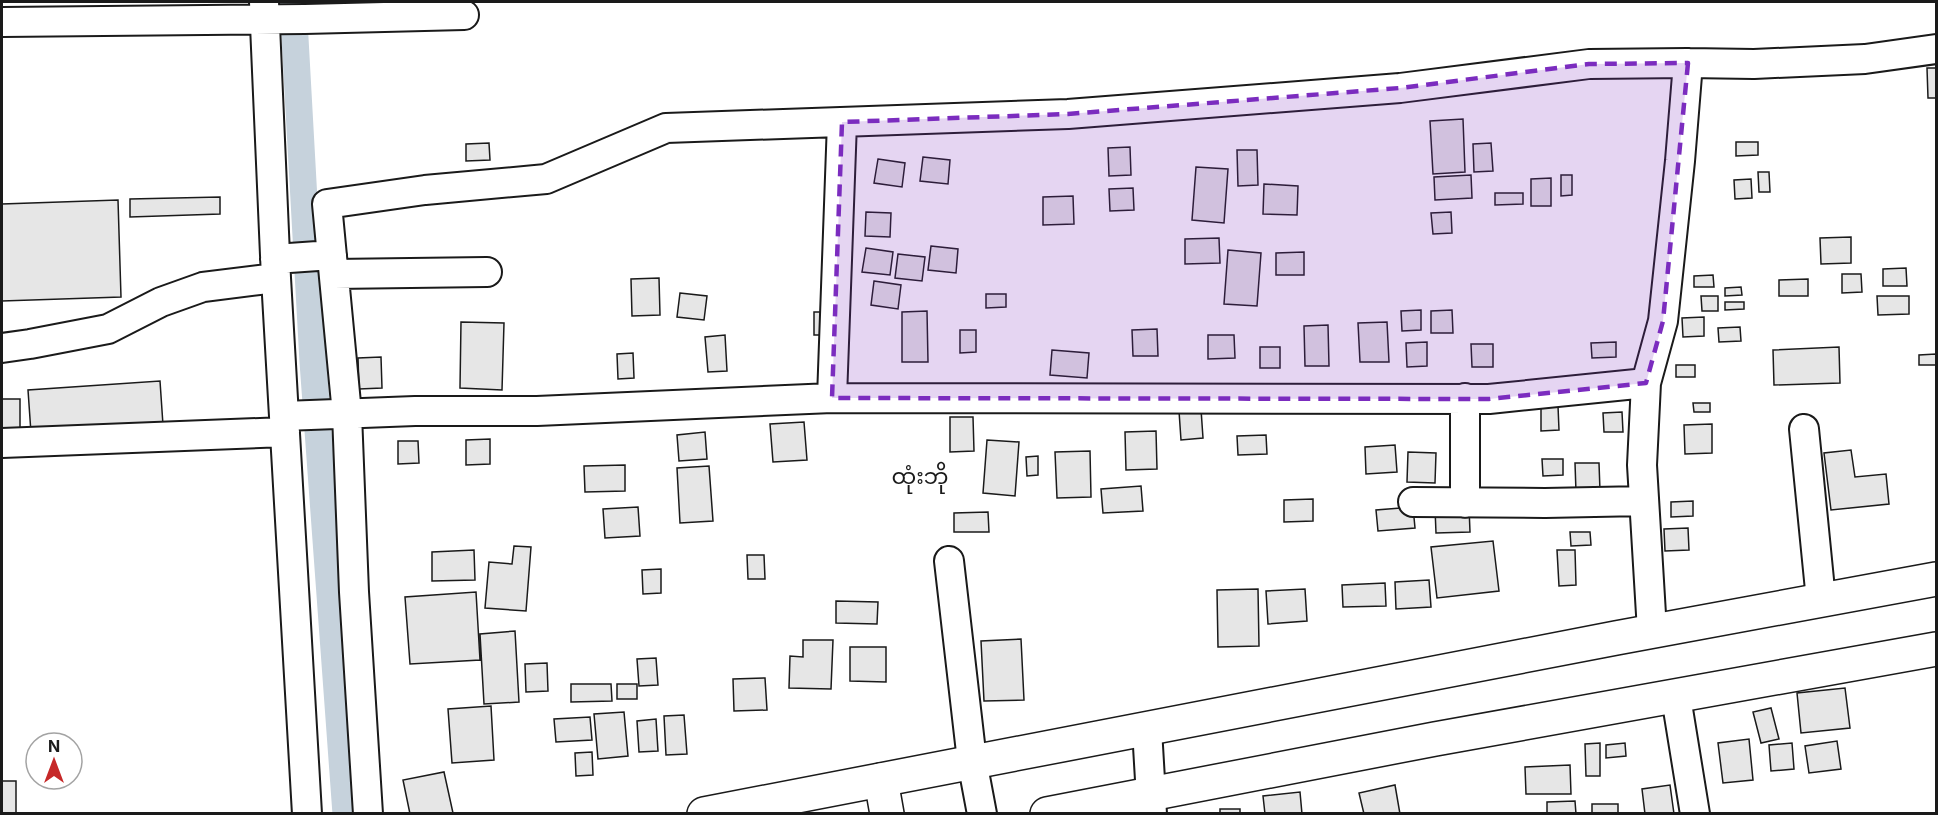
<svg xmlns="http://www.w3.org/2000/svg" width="1938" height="815" font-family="Inter,'Noto Sans Myanmar',sans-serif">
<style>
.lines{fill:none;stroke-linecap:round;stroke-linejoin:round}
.canal{stroke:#c6d2dc;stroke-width:27}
.building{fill:#e6e6e6;stroke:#1a1a1a;stroke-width:1.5}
.minor-casing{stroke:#1a1a1a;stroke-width:32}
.major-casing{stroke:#1a1a1a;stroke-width:36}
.highway-casing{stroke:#1a1a1a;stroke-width:36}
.minor{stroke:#fff;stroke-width:28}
.major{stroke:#fff;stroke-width:33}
.highway{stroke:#fff;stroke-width:33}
.marked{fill:#7b2cbf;fill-opacity:0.2;stroke:#7b2cbf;stroke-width:4.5;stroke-dasharray:12 8;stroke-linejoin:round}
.labels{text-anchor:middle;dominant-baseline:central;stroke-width:4.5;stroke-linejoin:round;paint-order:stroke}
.quarter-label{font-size:22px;fill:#1a1a1a;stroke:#fff}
</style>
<rect width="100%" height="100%" fill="#fff"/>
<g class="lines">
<path class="canal" d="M293 2 313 362 346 814"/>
</g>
<path class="building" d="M1927 68H1936V98H1928Z
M1463 119 1465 172 1433 174 1430 121Z
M1736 142H1758V155L1736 156Z
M489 143 490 160 466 161V144Z
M1491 143 1493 171 1474 172 1473 144Z
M1130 147 1131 175 1109 176 1108 148Z
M1237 150H1257L1258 185 1238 186Z
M923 157 950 160 948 184 920 181Z
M878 159 905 163 902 187 874 183Z
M1196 167 1228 169 1224 223 1192 220Z
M1758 172H1769L1770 192H1759Z
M1471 175 1472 198 1435 200 1434 177Z
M1561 175H1572V195L1561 196Z
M1551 178V206H1531V179Z
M1751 179 1752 198 1735 199 1734 180Z
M1264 184 1298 186 1297 215 1263 214Z
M1133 188 1134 210 1110 211 1109 189Z
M1495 193H1523V204L1495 205Z
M1073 196 1074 224 1043 225V197Z
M220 197V214L130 217V199Z
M118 200 121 297 2 301V204Z
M866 212 891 213 890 237 865 236Z
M1451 212 1452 233 1433 234 1431 213Z
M1851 237V263L1821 264 1820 238Z
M1219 238 1220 263 1185 264V239Z
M931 246 958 249 956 273 928 270Z
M866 248 893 252 890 275 862 272Z
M1228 250 1261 253 1257 306 1224 304Z
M1304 252V275H1276V253Z
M898 254 925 257 922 281 895 278Z
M1906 268 1907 286H1883V269Z
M1842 274H1861L1862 292 1842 293Z
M1713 275 1714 287H1694V276Z
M659 278 660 315 632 316 631 279Z
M1808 279V296H1779V280Z
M874 281 901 285 898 309 871 305Z
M1741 287 1742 295 1725 296V288Z
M680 293 707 296 704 320 677 317Z
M986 294H1006V307L986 308Z
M1701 296H1718V311H1702Z
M1877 296H1909V314L1878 315Z
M1725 302H1744V309L1725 310Z
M1421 310V330L1402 331 1401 311Z
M1452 310 1453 333H1431V311Z
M927 311 928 362H902V312Z
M814 312H832L831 335H814Z
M1704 317V336L1683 337 1682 318Z
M461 322 504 323 502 390 460 388Z
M1387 322 1389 362H1360L1358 323Z
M1328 325 1329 366H1305L1304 326Z
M1740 327 1741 341 1719 342 1718 328Z
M1157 329 1158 356H1133L1132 330Z
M960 330H976V352L960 353Z
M725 335 727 371 708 372 705 337Z
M1208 335H1234L1235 358 1208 359Z
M1427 342V366L1407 367 1406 343Z
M1616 342V357L1592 358 1591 343Z
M1471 344H1493V367H1472Z
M1260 347H1280V368H1260Z
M1839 347 1840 383 1774 385 1773 350Z
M1052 350 1089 353 1087 378 1050 375Z
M633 353 634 378 618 379 617 354Z
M1936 354V365H1919V355Z
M381 357 382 388 359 389 358 358Z
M1676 365H1695V377H1676Z
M160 381 163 425 31 433 28 390Z
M2 399H20V432H2Z
M1693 403H1710V412H1694Z
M1541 406H1558L1559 430 1541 431Z
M1201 409 1203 438 1181 440 1179 411Z
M1622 412 1623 432H1604L1603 413Z
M950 417H973L974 451 950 452Z
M804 422 807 460 773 462 770 424Z
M1712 424V453L1685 454 1684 425Z
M1156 431 1157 469 1126 470 1125 432Z
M705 432 707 459 679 461 677 435Z
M1266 435 1267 454 1238 455 1237 436Z
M490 439V464L466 465V440Z
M987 440 1019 442 1015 496 983 493Z
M398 441H418L419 463 398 464Z
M1395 445 1397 472 1366 474 1365 447Z
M1851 450 1855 477 1886 474 1889 504 1831 510 1824 453Z
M1090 451 1091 497 1057 498 1055 452Z
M1408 452 1436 453 1435 483 1407 482Z
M1038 456V475L1027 476 1026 457Z
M1542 459H1563V475L1543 476Z
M1575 463H1599L1600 491 1576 492Z
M625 465V491L585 492 584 466Z
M709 466 713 521 680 523 677 468Z
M1141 486 1143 511 1103 513 1101 489Z
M1313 499V521L1284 522V500Z
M1693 501V516L1671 517V502Z
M638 507 640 536 605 538 603 509Z
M1413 507 1415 528 1378 531 1376 510Z
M1469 507 1470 532 1436 533 1435 508Z
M988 512 989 532H954V513Z
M1688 528 1689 550 1665 551 1664 529Z
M1570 532H1590L1591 545 1571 546Z
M1493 541 1499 591 1437 598 1431 547Z
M514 546 531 547 526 611 485 608 489 562 512 564Z
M474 550 475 580 432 581V552Z
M1557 550H1575L1576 585 1559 586Z
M747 555H764L765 579H748Z
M661 569V593L643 594 642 570Z
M1429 580 1431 607 1396 609 1395 582Z
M1385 583 1386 606 1343 607 1342 585Z
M1258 589 1259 646 1218 647 1217 590Z
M1305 589 1307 621 1268 624 1266 591Z
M476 592 480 660 410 664 405 597Z
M836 601 878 602 877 624 836 623Z
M515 631 519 702 484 704 480 634Z
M1021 639 1024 700 984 701 981 641Z
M803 640H833L831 689 789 688 790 656 803 657Z
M850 647H886V682L850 681Z
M656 658 658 685 639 686 637 659Z
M547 663 548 691 526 692 525 664Z
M765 678 767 710 734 711 733 679Z
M571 684H611L612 701 571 702Z
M617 684H637V699H617Z
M1845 688 1850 728 1801 733 1797 693Z
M491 706 494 760 452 763 448 709Z
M1771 708 1779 739 1761 743 1753 712Z
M624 712 628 756 598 759 594 714Z
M684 715 687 754 666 755 664 716Z
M590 717 592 740 556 742 554 719Z
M656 719 658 751 639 752 637 721Z
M1749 739 1753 780 1723 783 1718 743Z
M1837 741 1841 769 1809 773 1805 746Z
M1600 743V776H1586L1585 744Z
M1625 743 1626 756 1606 758V745Z
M1792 743 1794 769 1771 771 1769 745Z
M592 752 593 775 576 776 575 753Z
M1570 765 1571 794H1526L1525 767Z
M444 772 453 813 410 814 403 780Z
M2 781H16V814H2Z
M1395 785 1400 814H1364L1359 793Z
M1670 785 1674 814H1645L1642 789Z
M1300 792 1302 814H1265L1263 796Z
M1575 801 1576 814H1547V802Z
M1592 804H1618V814H1592Z
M1220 809H1240V814H1220Z"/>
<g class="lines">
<defs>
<path id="minor" d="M264 2 276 278 307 814
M2 22 305 19 464 15
M275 259 332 255
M334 274 487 272
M2 348 30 344 108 329 161 302 203 287 276 278
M832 398 842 122
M1465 398V503
M284 416 415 411H537L832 398 1489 399 1646 383
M1804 429 1821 600
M2 443 285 432
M1413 502 1545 503 1644 501
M949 561 972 761 982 814
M1652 631 1642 465 1646 383 1663 321 1680 161 1688 63
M1676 697 1695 814
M1147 729 1152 814
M368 814 354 592 347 414 327 204 425 190 546 179 666 128 1068 114 1400 88 1589 64 1688 63 1754 64 1865 59 1936 49"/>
<path id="major" d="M704 814 1616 638 1936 579
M1047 814 1435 739 1936 649"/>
<path id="highway" d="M881 780 887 814"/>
</defs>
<use href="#minor" class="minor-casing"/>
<use href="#major" class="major-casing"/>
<use href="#highway" class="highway-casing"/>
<use href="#minor" class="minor"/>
<use href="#major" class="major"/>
<use href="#highway" class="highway"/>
</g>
<path class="marked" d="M1688 63 1663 321 1646 383 1489 399 832 398 842 122 1068 114 1400 88 1589 64Z"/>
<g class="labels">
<g class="quarter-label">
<text x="920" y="476">ထုံးဘို</text>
</g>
</g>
<rect width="1938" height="815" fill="none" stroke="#1a1a1a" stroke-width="6"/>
<g transform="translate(54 761)"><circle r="28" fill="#ffffff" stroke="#a3a3a3" stroke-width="1.5"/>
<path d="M0-4.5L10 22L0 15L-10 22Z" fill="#c62828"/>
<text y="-9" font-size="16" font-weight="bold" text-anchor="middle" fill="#1a1a1a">N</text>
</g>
</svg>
